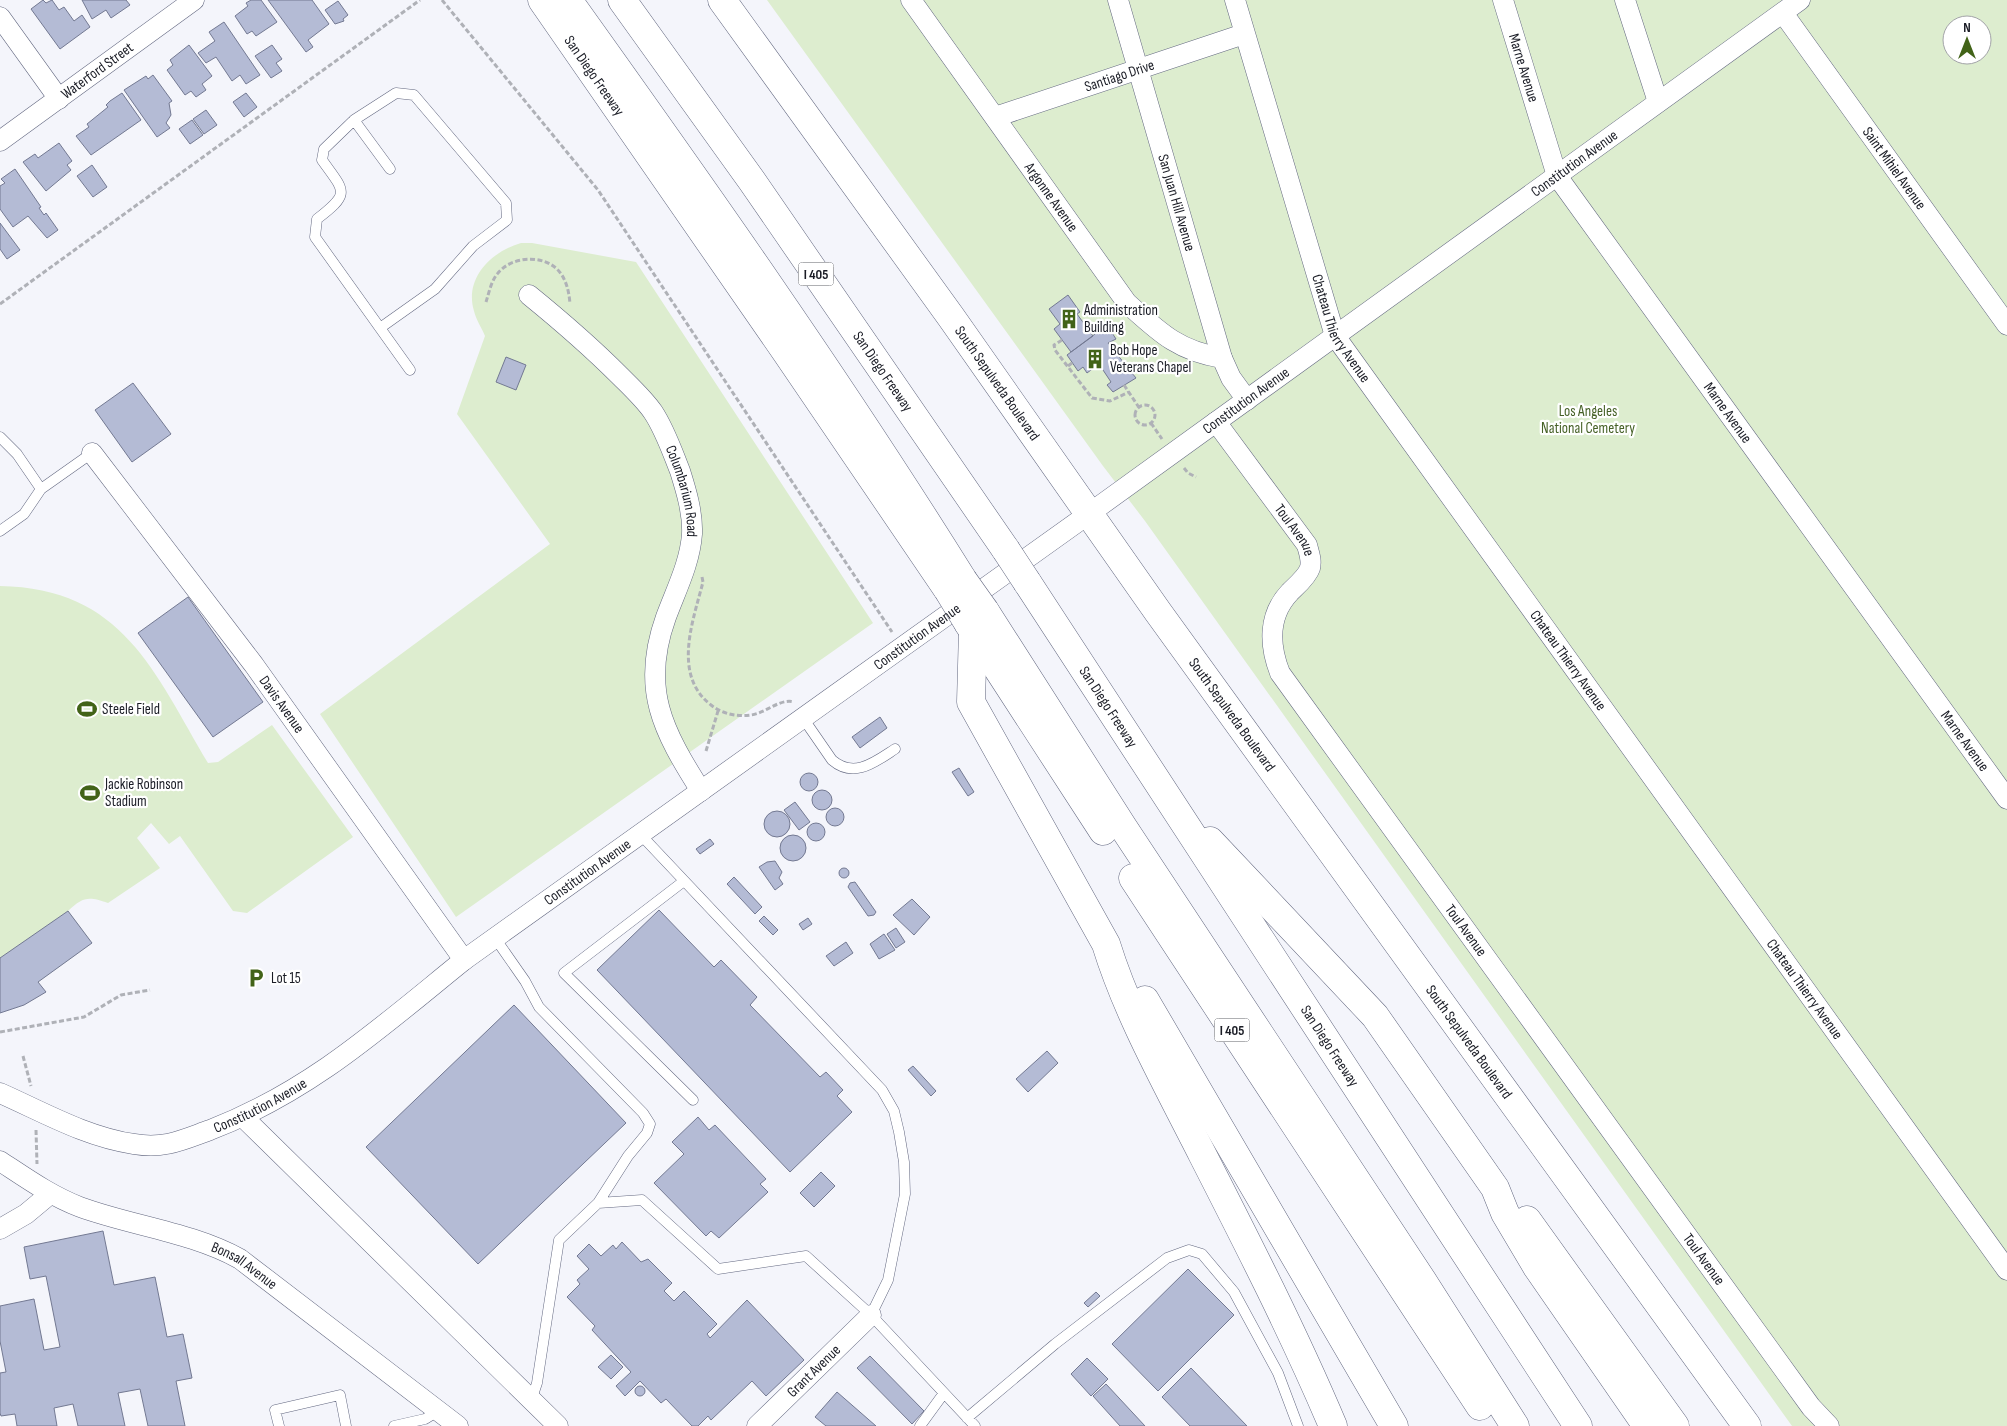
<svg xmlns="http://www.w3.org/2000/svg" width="2007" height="1426" font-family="'Sofia Sans Condensed',sans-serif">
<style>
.green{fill:#ddedcf;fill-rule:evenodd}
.building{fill:#b4bbd5;stroke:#737992}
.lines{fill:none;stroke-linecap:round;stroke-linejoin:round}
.service-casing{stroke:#636880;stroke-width:11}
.minor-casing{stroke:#636880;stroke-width:21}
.secondary-casing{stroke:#636880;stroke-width:29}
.motorway-casing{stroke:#636880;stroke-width:29}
.path{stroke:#afb1b7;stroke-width:3;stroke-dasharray:5 2.5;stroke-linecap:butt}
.service{stroke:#fff;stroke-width:10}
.minor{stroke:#fff;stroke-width:20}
.secondary{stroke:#fff;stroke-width:28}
.motorway{stroke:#fff;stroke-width:28}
.motorway-bridge-casing{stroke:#636880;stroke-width:29;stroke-linecap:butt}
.motorway-bridge{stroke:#fff;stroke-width:28}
.labels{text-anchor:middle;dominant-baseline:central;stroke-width:4.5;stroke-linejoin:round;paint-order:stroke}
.shield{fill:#fff;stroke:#5f6066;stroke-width:1}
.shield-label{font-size:14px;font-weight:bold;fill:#1a1c25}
.street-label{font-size:15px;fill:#1a1c25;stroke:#fff}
.poi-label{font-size:15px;fill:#1a1c25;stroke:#fff;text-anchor:start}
.park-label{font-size:15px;fill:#466127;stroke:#fff}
</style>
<rect width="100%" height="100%" fill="#f4f5fb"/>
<path class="green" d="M767 0H2007V1426H1792L1145 521 1103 466ZM1952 25H1982V55H1952Z
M521 243H532L636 262 873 623 456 917 320 714 550 544 457 414 485 336C482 328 476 320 474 311 464 278 492 251 521 243Z
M0 586C123 588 154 672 208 763L218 762 272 725 353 837 247 913 233 911 180 836 169 844 151 823 137 838 160 868 108 903C88 896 83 897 68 911L92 943 38 982 0 1003Z"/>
<path class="building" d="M43 0 46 3 52 0 59 10 64 7 74 21 82 15 90 27 60 49 31 9Z
M82 0H126L130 5 111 18 106 10 92 19Z
M251 0H261L277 22 256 36 252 31 247 34 235 16 248 6 246 3Z
M268 0H312L329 24 308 40 313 47 306 52Z
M338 1 348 15 343 19 344 21 335 24 325 10Z
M224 22 260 75 246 84 240 75 232 81 216 57 206 63 198 53 215 41 209 32Z
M189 45 212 76 202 84 206 90 196 97 191 91 185 95 167 70 173 65 170 60Z
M272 45 282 59 276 63 282 71 271 78 255 56Z
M153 75 172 101 169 103 171 115 166 123 170 128 157 137 124 90 146 76 148 79Z
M122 93 141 120 91 155 76 136 89 127 87 124 108 107 106 105 110 101Z
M246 93 257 107 244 117 233 102Z
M206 110 217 125 204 134 193 119Z
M192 120 203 135 190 144 179 129Z
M59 143 72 161 67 165 71 170 46 191 23 162 35 154 38 158Z
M92 165 107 187 93 197 77 176Z
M15 169 41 207 39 208 44 215 46 213 58 230 47 238 28 216 13 227 0 209V186L5 183 1 179Z
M0 223 20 250 7 259 0 249Z
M1068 295 1080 312 1077 314 1093 336 1071 352 1054 329 1060 324 1049 309Z
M1107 325 1116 339 1108 343 1136 378 1113 392 1107 385 1111 382 1099 364 1087 373 1083 367 1078 371 1067 355Z
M506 357 526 365 516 390 496 382Z
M133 383 171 434 132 462 95 410Z
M188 597 263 702 213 737 138 633Z
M880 717 887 728 860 748 852 737Z
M959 768 974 792 968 796 952 772Z
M800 782a9 9 0 1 1 18 0a9 9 0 1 1-18 0Z
M812 800a10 10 0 1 1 20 0a10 10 0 1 1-20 0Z
M795 802 810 822 799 830 784 810Z
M826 817a9 9 0 1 1 18 0a9 9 0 1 1-18 0Z
M764 824a13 13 0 1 1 26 0a13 13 0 1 1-26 0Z
M807 832a9 9 0 1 1 18 0a9 9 0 1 1-18 0Z
M780 848a13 13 0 1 1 26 0a13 13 0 1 1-26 0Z
M710 839 714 844 700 854 696 849Z
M775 861 782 872 779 878 783 884 775 890 759 867 767 862Z
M839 873a5 5 0 1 1 10 0a5 5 0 1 1-10 0Z
M734 877 762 907 755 914 727 884Z
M855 882 876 912 874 915 868 916 848 887 850 883Z
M912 899 930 917 914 935 893 915Z
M659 910 714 967 721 960 757 997 750 1005 820 1077 826 1072 843 1090 837 1096 852 1112 790 1172 597 970Z
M68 911 92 943 38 982 46 992 24 1005 0 1013V958Z
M764 916 778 930 773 935 759 921Z
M808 918 812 924 803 930 799 924Z
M896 928 905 942 896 948 887 934Z
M884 934 895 950 879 959 870 944Z
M846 942 853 953 834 966 826 956Z
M514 1005 626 1123 478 1264 366 1147Z
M1047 1051 1058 1063 1028 1092 1016 1079Z
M913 1066 936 1091 931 1096 908 1070Z
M698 1117 709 1130 715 1125 766 1179 760 1184 768 1192 719 1238 711 1231 706 1236 654 1183 684 1154 672 1142Z
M821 1172 835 1186 814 1207 800 1193Z
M103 1231 114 1285 155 1277 167 1337 183 1334 192 1378 176 1381 185 1426H148L140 1389 118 1393 125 1426H78L73 1404 54 1408 57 1426H17L15 1414 1 1416 0 1413V1373L6 1372 0 1341V1306L34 1299 44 1350 60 1347 46 1276 30 1279 24 1247Z
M622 1242 641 1262 648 1259 672 1283 664 1291 674 1301 684 1291 717 1324 707 1334 710 1338 747 1300 804 1360 766 1396 752 1381 711 1420 708 1416 698 1426H692L666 1399 661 1403 640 1381 625 1396 616 1386 631 1372 592 1330 595 1326 567 1297 580 1284 577 1280 589 1269 577 1256 589 1244 601 1256 613 1245 616 1249Z
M1188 1269 1234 1315 1158 1391 1112 1344Z
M1096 1292 1100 1296 1088 1307 1084 1303Z
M611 1355 623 1367 611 1379 598 1367Z
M870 1356 924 1411 912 1424 857 1368Z
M1087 1358 1108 1379 1091 1396 1071 1374Z
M1191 1368 1247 1426H1190L1162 1397Z
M1106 1384 1145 1426H1120L1093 1396Z
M635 1391a5 5 0 1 1 10 0a5 5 0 1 1-10 0Z
M837 1392 876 1426H826L815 1417Z"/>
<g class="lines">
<defs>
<path id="service" d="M354 120 396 93 414 95 506 203 507 220 473 246 435 289 380 328
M390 169 354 120 324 149 322 160C345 192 351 193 317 219L315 237 410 370
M0 437 17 454 41 489
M0 531 24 514 41 489 92 453
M803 718 832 760C854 779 875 762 895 749
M640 834 882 1090 894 1111 899 1132 904 1162 905 1194 888 1280 871 1315
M684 881 564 973 693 1100
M495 938 525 981 539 1007 643 1113 650 1124 647 1133 628 1156 598 1203 559 1240 537 1383 531 1401
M598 1203 642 1200 718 1269 806 1256 871 1315 975 1426
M967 1418 1055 1344 1167 1258 1189 1250 1202 1254 1234 1292 1278 1373 1298 1426
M279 1426 275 1410 340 1395 346 1426
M394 1426 425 1419 438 1411
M920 1426 944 1393"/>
<g id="minor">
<path id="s1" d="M911 0 1127 303C1159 332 1178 351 1222 358"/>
<path id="s2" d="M1118 0 1222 358 1231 378 1247 400"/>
<path id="s3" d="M1235 0 1335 336 2007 1270"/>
<path id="s4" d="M1503 0 1557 176 2007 799"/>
<path d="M1625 0 1658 102"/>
<path id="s5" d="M1783 13 2007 325"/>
<path d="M0 17 59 99"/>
<path id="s6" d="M995 117 1244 34"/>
<path id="s7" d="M0 141 194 0"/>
<path id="s8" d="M529 295C561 321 591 347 620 376 631 387 644 399 653 412 665 430 672 451 680 471 686 490 693 513 692 534 690 563 676 590 666 617 640 689 663 731 701 791"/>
<path id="s9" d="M1216 422 1307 545C1309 553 1312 560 1310 568 1307 577 1296 586 1290 592 1268 615 1269 645 1280 673L1811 1407 1829 1426"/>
<path id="s10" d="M92 453 254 665 464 960"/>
<path id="s11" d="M0 1093C43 1112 86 1137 134 1144 165 1149 182 1140 210 1130 311 1091 381 1027 464 960L1090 513 1800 0"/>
<path d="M243 1117 558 1426"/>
<path id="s12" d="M0 1161C26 1178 51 1196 80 1207 132 1226 191 1232 240 1259L458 1426"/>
<path d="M0 1229 26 1214 50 1194"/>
<path id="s13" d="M757 1426 871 1315"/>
</g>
<g id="secondary">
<path id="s14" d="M722 0 951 317 1158 612 1747 1426"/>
</g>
<g id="motorway">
<path id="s15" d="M542 0 786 352 948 590"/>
<path d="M568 0C704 190 839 381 963 580"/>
<path id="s16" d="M622 0 752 181 1006 550"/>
<path id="s17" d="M1027 582 1578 1426"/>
<path d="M985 611 1123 827 1422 1280 1515 1426"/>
<path d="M968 623 1103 831"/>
<path d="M973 630 971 702 1106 944C1127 1012 1163 1077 1195 1140 1243 1234 1292 1329 1333 1426"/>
<path d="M1210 841 1375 1016 1495 1188 1505 1213 1537 1267 1647 1426"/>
<path d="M1133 878 1480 1406"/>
<path d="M1145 1000 1394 1426"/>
<path d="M1527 1220 1675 1426"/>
</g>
</defs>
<use href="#service" class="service-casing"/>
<use href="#minor" class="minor-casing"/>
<use href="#secondary" class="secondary-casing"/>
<use href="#motorway" class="motorway-casing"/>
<path class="path" d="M442 0 598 190 892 632
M486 302C489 293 491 281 498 273 511 257 541 254 557 269 566 278 569 291 570 304
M0 304 420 0
M1062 340 1054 345 1055 350 1092 398 1110 401 1129 392
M1068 366 1072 363
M1124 385 1138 406
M1135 415a10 10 0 1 1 20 0a10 10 0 1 1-20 0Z
M1151 423 1162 439
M1184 468 1188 473 1196 477
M702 577 703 582C693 621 672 675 711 705 722 714 737 717 751 715 766 713 780 698 794 702
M706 751 718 711
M0 1032 84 1017 121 995 150 990
M23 1056 31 1086
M36 1130 37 1164"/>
<use href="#service" class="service"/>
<use href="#minor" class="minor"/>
<use href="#secondary" class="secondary"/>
<use href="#motorway" class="motorway"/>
<defs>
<path id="motorway-bridge" d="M1006 550 1027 582
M963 580 985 611
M948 590 968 623"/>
</defs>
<use href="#motorway-bridge" class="motorway-bridge-casing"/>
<use href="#motorway-bridge" class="motorway-bridge"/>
</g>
<defs>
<symbol id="building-bare" viewBox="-9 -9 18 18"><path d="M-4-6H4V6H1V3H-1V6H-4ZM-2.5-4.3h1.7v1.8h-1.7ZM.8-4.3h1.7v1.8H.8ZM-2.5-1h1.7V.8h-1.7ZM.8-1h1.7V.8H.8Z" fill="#426318" stroke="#fff" stroke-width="2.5" paint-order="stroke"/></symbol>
<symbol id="stadium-bare" viewBox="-9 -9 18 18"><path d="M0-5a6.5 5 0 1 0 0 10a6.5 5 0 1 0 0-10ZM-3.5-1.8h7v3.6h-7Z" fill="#426318" stroke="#fff" stroke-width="2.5" paint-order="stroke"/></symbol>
<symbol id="parking-bare" viewBox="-9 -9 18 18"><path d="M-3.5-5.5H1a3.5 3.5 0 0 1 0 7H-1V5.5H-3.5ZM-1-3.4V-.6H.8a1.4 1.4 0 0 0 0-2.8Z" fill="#426318" stroke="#fff" stroke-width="2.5" paint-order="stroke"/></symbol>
</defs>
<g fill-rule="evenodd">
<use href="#building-bare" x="1055" y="305" width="28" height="28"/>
<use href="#building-bare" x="1081" y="345" width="28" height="28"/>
<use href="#stadium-bare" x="73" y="695" width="28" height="28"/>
<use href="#stadium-bare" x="76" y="779" width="28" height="28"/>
<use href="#parking-bare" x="242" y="964" width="28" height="28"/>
</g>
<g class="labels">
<g class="shield">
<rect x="798.5" y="262.5" width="35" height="23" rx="4"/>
<rect x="1214.5" y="1018.5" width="35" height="23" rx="4"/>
</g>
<g class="shield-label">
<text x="816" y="274">I 405</text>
<text x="1232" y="1030">I 405</text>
</g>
<g class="street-label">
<text stroke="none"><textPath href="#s4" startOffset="71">Marne Avenue</textPath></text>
<text stroke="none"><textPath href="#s7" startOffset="120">Waterford Street</textPath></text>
<text stroke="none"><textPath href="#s6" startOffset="131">Santiago Drive</textPath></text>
<text stroke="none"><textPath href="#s15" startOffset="92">San Diego Freeway</textPath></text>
<text stroke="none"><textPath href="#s11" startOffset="1896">Constitution Avenue</textPath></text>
<text stroke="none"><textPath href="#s5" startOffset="191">Saint Mihiel Avenue</textPath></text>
<text stroke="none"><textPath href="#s1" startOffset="242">Argonne Avenue</textPath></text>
<text stroke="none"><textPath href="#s2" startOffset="211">San Juan Hill Avenue</textPath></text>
<text stroke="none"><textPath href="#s3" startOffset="346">Chateau Thierry Avenue</textPath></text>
<text stroke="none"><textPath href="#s16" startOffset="454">San Diego Freeway</textPath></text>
<text stroke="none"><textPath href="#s14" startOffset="472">South Sepulveda Boulevard</textPath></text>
<text stroke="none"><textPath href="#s11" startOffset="1491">Constitution Avenue</textPath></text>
<text stroke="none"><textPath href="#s4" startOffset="476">Marne Avenue</textPath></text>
<text stroke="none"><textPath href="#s8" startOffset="256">Columbarium Road</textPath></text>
<text stroke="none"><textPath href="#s9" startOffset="134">Toul Avenue</textPath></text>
<text stroke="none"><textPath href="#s11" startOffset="1086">Constitution Avenue</textPath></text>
<text stroke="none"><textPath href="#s3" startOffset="750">Chateau Thierry Avenue</textPath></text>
<text stroke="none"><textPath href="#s10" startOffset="315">Davis Avenue</textPath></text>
<text stroke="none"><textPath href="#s17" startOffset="149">San Diego Freeway</textPath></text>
<text stroke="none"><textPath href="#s14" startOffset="878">South Sepulveda Boulevard</textPath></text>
<text stroke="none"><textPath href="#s4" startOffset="881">Marne Avenue</textPath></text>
<text stroke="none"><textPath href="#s11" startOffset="681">Constitution Avenue</textPath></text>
<text stroke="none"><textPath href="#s9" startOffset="612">Toul Avenue</textPath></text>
<text stroke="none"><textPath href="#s3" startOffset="1155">Chateau Thierry Avenue</textPath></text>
<text stroke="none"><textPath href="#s14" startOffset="1282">South Sepulveda Boulevard</textPath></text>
<text stroke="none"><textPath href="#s17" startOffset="554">San Diego Freeway</textPath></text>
<text stroke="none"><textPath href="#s11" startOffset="278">Constitution Avenue</textPath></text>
<text stroke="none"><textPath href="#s9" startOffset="1018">Toul Avenue</textPath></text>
<text stroke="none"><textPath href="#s12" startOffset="268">Bonsall Avenue</textPath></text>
<text stroke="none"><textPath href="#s13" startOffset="79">Grant Avenue</textPath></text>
</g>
<g class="poi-label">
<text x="1084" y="310">Administration<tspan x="1084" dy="17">Building</tspan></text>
<text x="1110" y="350">Bob Hope<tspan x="1110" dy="17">Veterans Chapel</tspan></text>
<text x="102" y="709">Steele Field</text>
<text x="105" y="784">Jackie Robinson<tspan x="105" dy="17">Stadium</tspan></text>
<text x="271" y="978">Lot 15</text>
</g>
<g class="park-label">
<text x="1588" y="411">Los Angeles<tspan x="1588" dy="17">National Cemetery</tspan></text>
</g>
</g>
<g transform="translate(1967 40)"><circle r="24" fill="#ffffff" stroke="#a3a4a8"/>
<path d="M0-4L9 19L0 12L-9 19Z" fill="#426318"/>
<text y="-8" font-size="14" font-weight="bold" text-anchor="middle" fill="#1a1c25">N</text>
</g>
</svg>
